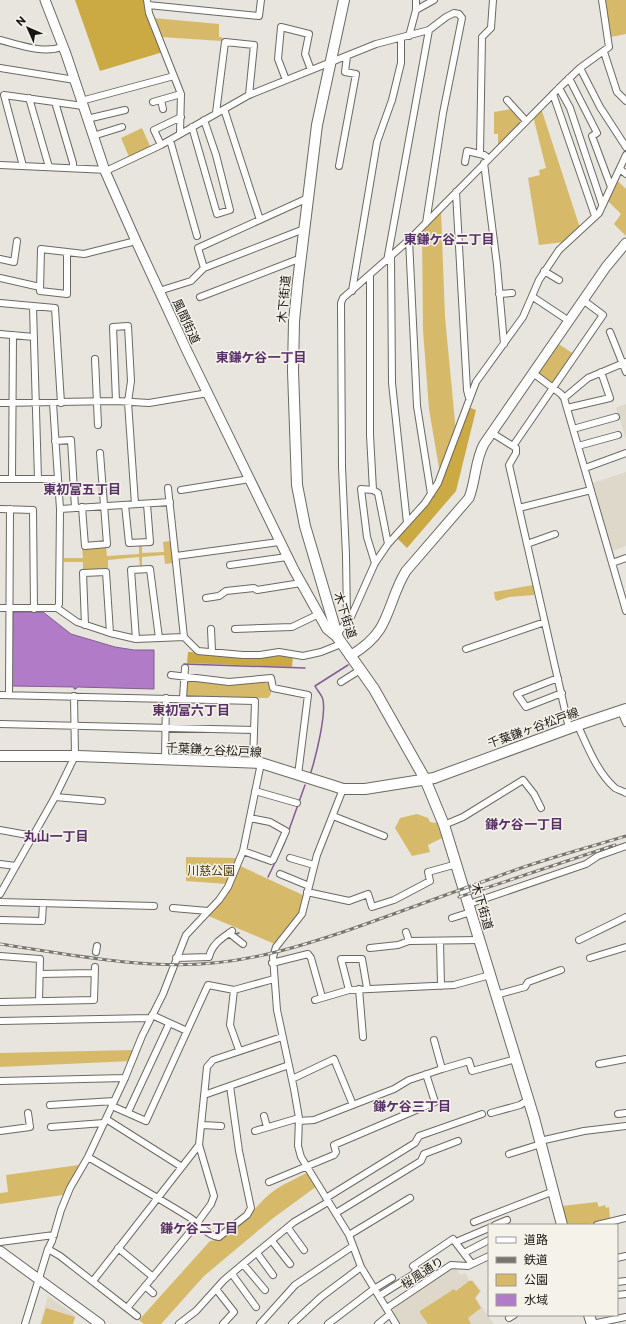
<svg xmlns="http://www.w3.org/2000/svg" width="626" height="1324" font-family="Commissioner,'Noto Sans JP',sans-serif">
<style>
.built{fill:#ddd8c9}
.green{fill:#d7ba69}
.forest{fill:#cba943}
.water{fill:#b27bc8;stroke:#845d92}
.lines{fill:none;stroke-linecap:round;stroke-linejoin:round}
.stream{stroke:#845d92;stroke-width:1.5}
.street-casing{stroke:#6b6962;stroke-width:8}
.secondary-casing{stroke:#6b6962;stroke-width:11}
.primary-casing{stroke:#6b6962;stroke-width:12}
.street{stroke:#fff;stroke-width:6}
.secondary{stroke:#fff;stroke-width:9}
.primary{stroke:#fff;stroke-width:10}
.rail-casing{stroke:#76756f;stroke-width:3}
.rail{stroke:#f5f2ea;stroke-width:1.5;stroke-dasharray:4.5;stroke-linecap:butt}
.labels{text-anchor:middle;dominant-baseline:central;stroke-width:3;stroke-linejoin:round;paint-order:stroke}
.street-label{font-size:12px;fill:#181714;stroke:#f5f2ea}
.park-label{font-size:12px;fill:#45370b;stroke:#f5f2ea}
.neighbourhood-label{font-size:13px;font-weight:bold;fill:#573067;stroke:#f5f2ea}
</style>
<rect width="100%" height="100%" fill="#e7e5dd"/>
<path class="built" d="M626 404V439L616 408Z
M626 472V546L612 551 593 483Z
M450 1266 455 1267 461 1275 465 1273 469 1280H473L481 1291 476 1299 494 1324H401L393 1313 394 1305Z
M48 1296 76 1316 73 1324H40Z"/>
<path class="green" d="M604 0H626V34L611 37Z
M153 18 219 24V37H222V41L161 37Z
M541 108 580 228 564 242 539 245 528 178 540 175 539 170 546 168 533 116Z
M511 109 521 122 498 146V134H494V112Z
M142 128 151 148 130 159 121 138Z
M616 179 626 189V236L614 224 621 214 607 200Z
M441 211 445 317 456 432 440 474 429 409 423 330 422 229Z
M557 343 574 354 551 384 537 374Z
M170 541 173 563 165 564 164 555 142 557V567H140L139 557 108 560V568L83 570V562H64V558H83L82 548 106 547 107 556 139 554V545H142V553L164 552 163 542Z
M533 585 534 595 509 597 497 601 495 599 494 592Z
M189 680 270 681 271 694 268 698 188 696 186 694 187 682Z
M417 814 428 818 430 822 437 823 442 838 428 845 430 852 412 856 395 828 400 818Z
M186 857 235 858 237 860 227 884 186 881Z
M238 865 305 896 300 912 275 944 206 915 217 904Z
M134 1050 131 1061 0 1067V1053Z
M79 1165 63 1195 0 1204V1193L8 1192 6 1175Z
M308 1172 317 1186 272 1219 204 1276 161 1324H144L139 1320 210 1241C239 1237 253 1205 275 1190 285 1183 298 1178 308 1172Z
M597 1202 599 1207 605 1205 606 1208 609 1207 610 1219 586 1225H567L562 1206Z
M469 1281H472L480 1291 475 1298 481 1308 468 1318 471 1324H428L420 1313V1311L454 1289 456 1291Z
M46 1308 75 1317 73 1324H41Z"/>
<path class="forest" d="M75 0H145L163 52 100 71Z
M468 407 476 410 456 491 407 548 396 537 427 503Z
M188 652 293 656 292 667 187 663Z"/>
<path class="water" d="M13 612H43L71 634 115 647 134 650H154V689L77 687 76 689H74V687L12 686Z"/>
<g class="lines">
<path class="stream" d="M184 664 305 668
M310 775C315 760 328 710 322 697 320 693 317 690 315 686L348 665
M268 877 284 844 305 785
M235 934 239 933"/>
<defs>
<path id="street" d="M147 0 149 13 181 94 180 133
M148 5 259 16 261 0
M416 10 434 0
M409 36 416 10V0
M0 40C20 45 43 54 62 47
M604 52 617 92 626 101
M0 68 75 80
M580 68 600 107 626 147
M569 78 597 133 592 136 611 187
M286 80 278 59 281 27 309 34 305 54 311 70
M559 88 570 108 602 204
M553 94 595 216
M29 98 49 167
M161 100 163 109
M507 100 526 121
M81 101 174 76
M55 102 73 163V168
M153 102 181 94
M224 109 260 220
M216 113 225 42 254 45 249 95
M87 119 125 110
M192 127 217 214 230 210 216 155 204 120
M93 136 122 127
M170 140 197 236
M161 145 154 130 181 117
M480 153 482 37 491 28 493 0
M465 162 467 151 484 155 488 158
M484 163 497 265 504 344
M0 165 108 170 161 145 249 95 376 44 429 30 446 17 454 13 459 14 462 18 443 113 426 223
M23 166 4 95 83 106
M339 166 356 74 345 72 347 56
M620 169 626 174
M456 192 467 390 469 398
M409 240 417 406 431 494
M41 249 67 252V294L40 291Z
M67 252 84 254 136 241
M391 256 392 383 407 523
M0 259 14 262 17 241
M387 261 429 30
M204 268 198 248 308 198
M544 271 559 280
M370 276V435L373 490 361 489 367 537 375 563
M0 278 40 287
M159 291 191 281 204 268 304 229
M352 291 377 142 392 100 401 63V38
M499 294 512 293
M200 297 296 260 300 261
M533 297 569 321
M0 303 55 308 61 403
M33 307 38 479
M610 332 626 372
M0 334 34 337
M95 359 98 425
M533 373 561 394 564 398 626 611
M564 398 588 378 626 362
M116 401 113 327 128 326 131 381 128 402 135 504
M0 403 116 401 149 403 208 393
M53 403 60 509 59 604 57 608
M567 408 610 398 601 372
M573 429 616 417
M492 433 516 448V453L509 465 569 728
M55 441 71 440 75 508
M513 446 603 315 583 300
M578 446 618 435
M585 468 626 453
M0 479H58
M12 479 13 335
M181 490 250 479
M373 490 378 493 388 544
M125 505 129 543 150 542 147 504
M82 507 85 546 107 544 100 453
M519 508 591 490
M0 509 33 510 34 609
M60 509 170 502
M527 544 555 534
M176 556 279 542
M612 563 626 558
M230 565 287 557
M206 598 219 596 226 591 254 588 257 590 301 583
M0 608H57L77 622 110 633 136 639 184 637 168 488
M347 621 346 555 342 467 341 303 343 298 409 240 559 88 580 68 609 47 602 0
M85 625 83 573 106 572 110 633
M211 629 212 651
M235 629 292 627 319 614
M337 634 351 617 375 563 388 544 425 503 438 483 476 382 523 317 539 280 559 250 599 213 626 155
M184 637 198 651 243 655H260L279 652 303 656 321 652 341 644
M136 639 131 570 150 569 159 638
M466 649 545 622
M171 675 229 682 271 678 273 688 308 695 298 775
M558 678 517 694 526 707 562 693
M341 682 360 670
M0 695 255 701 253 763
M9 695 10 509
M183 698 185 668
M621 711 626 723
M0 724 254 730
M579 728C588 748 598 773 615 788 618 790 623 791 626 793
M165 759 166 698
M343 789 317 855 302 914 276 947 273 957 277 1010 294 1089 299 1118 298 1146 301 1157 349 1235 361 1267 396 1324
M255 791 297 803
M55 797 102 801
M333 816 384 836
M444 825 463 817 523 780 534 794 541 808
M0 830 33 836
M243 851 271 861 273 860 286 831 270 822 250 818
M290 858 314 865
M0 864 16 866
M280 874 309 886
M307 892 349 901 368 894 372 907 394 900 430 881 428 872 457 864
M0 894 55 797 75 756 74 696
M0 902 154 906
M469 904 586 864 598 856 626 846
M173 908 208 911
M452 918 471 912
M0 920 42 921 43 903
M406 932 409 941
M229 933 243 944
M579 940 626 917
M440 941 441 986
M370 948 398 945 409 941 480 940
M96 952 97 946
M0 956 40 959 39 1001
M176 958 209 957C212 944 222 938 232 931
M590 958 626 947
M272 963 308 954 311 958 322 997
M40 974 94 973
M359 989 363 1037
M234 990 230 1025 239 1050
M349 990 341 959H362L367 988
M496 995 525 987 528 982 561 970
M315 1000 349 990 454 985 490 975
M0 1002 94 1000 95 967
M152 1015 187 1031
M0 1021 150 1018
M599 1064 626 1059
M442 1069 469 1061 472 1071 516 1059
M292 1079 334 1059 353 1105
M0 1081 125 1078
M204 1095 289 1065
M50 1105 114 1101
M112 1106 146 1121 208 985 234 990 274 979
M128 1112 169 1024
M491 1113 520 1105 528 1100
M618 1114 626 1113
M264 1116 267 1127
M106 1119 182 1167
M299 1121 314 1120 394 1089 409 1080 442 1069 434 1040
M202 1125 221 1126
M51 1127 104 1123
M0 1131 30 1127 28 1113
M255 1131 299 1118
M540 1141 584 1131 626 1126
M509 1154 541 1144
M88 1157C122 1177 155 1196 189 1217 197 1222 209 1237 219 1237L247 1215 251 1208 239 1151 230 1086
M269 1182 334 1155 336 1152 334 1145 435 1102 426 1074
M326 1198 415 1143 419 1136 482 1114
M336 1213 421 1161 424 1154 458 1141
M474 1222 554 1191
M495 1225 507 1220
M597 1225 626 1218
M288 1228 304 1250
M349 1235 410 1198
M272 1241 290 1264
M0 1242 54 1235
M456 1242 489 1228
M118 1248 153 1277
M48 1249 60 1256 137 1316
M257 1253 273 1275
M464 1253 489 1240
M617 1258 626 1256
M243 1264 265 1290
M232 1274 256 1307
M93 1281 199 1145
M617 1282 626 1281
M145 1286 153 1293
M216 1289 234 1312 223 1324
M617 1295 626 1294
M379 1296 414 1274 416 1269 413 1266 453 1239 472 1264
M127 1308 195 1226 211 1204 214 1196 199 1145 207 1067 213 1060 282 1037
M387 1308 451 1265 468 1266 489 1256
M509 1318 514 1315
M25 1324 48 1249 52 1241 61 1210 70 1188 88 1157 125 1078 142 1036 163 994 186 935 219 900 228 887 243 851 261 763
M179 1324 196 1311 224 1280 243 1264 294 1222 328 1202
M260 1324 295 1285 353 1246
M292 1324 321 1297 361 1267
M328 1324 374 1289 392 1278
M378 1324 389 1315
M592 1324 626 1317"/>
<path id="secondary" d="M45 0 66 54 105 171 136 241 187 351 294 570 327 629 338 638
M350 656C360 650 373 640 380 629 391 611 394 590 406 571L469 498C476 480 475 460 484 444L606 267 626 243
M0 1251 100 1324"/>
<path id="primary" d="M344 0 317 125 298 281 294 321 293 371 297 485 305 526 338 638 374 689 425 779 444 825 534 1118 562 1225
M0 756H78L261 763 334 786 343 789H365L434 778 578 725 626 709
M589 1315 592 1324"/>
</defs>
<use href="#street" class="street-casing"/>
<use href="#secondary" class="secondary-casing"/>
<use href="#primary" class="primary-casing"/>
<use href="#street" class="street"/>
<use href="#secondary" class="secondary"/>
<use href="#primary" class="primary"/>
<defs>
<path id="rail" d="M459 897 615 845
M0 944C66 954 147 970 213 963 258 959 301 946 343 932 395 914 447 894 499 876 540 860 584 849 626 836"/>
</defs>
<use href="#rail" class="rail-casing"/>
<use href="#rail" class="rail"/>
</g>
<g class="labels">
<g class="street-label">
<text transform="translate(283 299) rotate(-85)">木下街道</text>
<text transform="translate(187 321) rotate(65)">風間街道</text>
<text transform="translate(346 615) rotate(72)">木下街道</text>
<text transform="translate(533 727) rotate(-20)">千葉鎌ヶ谷松戸線</text>
<text transform="translate(214 749) rotate(3)">千葉鎌ヶ谷松戸線</text>
<text transform="translate(483 906) rotate(74)">木下街道</text>
<text transform="translate(422 1272) rotate(-33)">桜風通り</text>
</g>
<g class="park-label">
<text x="211" y="870">川慈公園</text>
</g>
<g class="neighbourhood-label">
<text x="449" y="239">東鎌ケ谷二丁目</text>
<text x="261" y="357">東鎌ケ谷一丁目</text>
<text x="82" y="489">東初富五丁目</text>
<text x="191" y="710">東初富六丁目</text>
<text x="524" y="824">鎌ケ谷一丁目</text>
<text x="56" y="836">丸山一丁目</text>
<text x="412" y="1106">鎌ケ谷三丁目</text>
<text x="199" y="1228">鎌ケ谷二丁目</text>
</g>
</g>
<rect x="488" y="1224" width="130" height="92" fill="#f5f2ea" stroke="#9d9a94"/>
<rect x="496" y="1237" width="20" height="6" fill="#ffffff" stroke="#9d9a94"/>
<text x="524" y="1244" font-size="12" fill="#181714">道路</text>
<rect x="496" y="1257" width="20" height="6" fill="#76756f" stroke="#9d9a94"/>
<text x="524" y="1264" font-size="12" fill="#181714">鉄道</text>
<rect x="496" y="1274" width="20" height="12" fill="#d7ba69" stroke="#9d9a94"/>
<text x="524" y="1284" font-size="12" fill="#181714">公園</text>
<rect x="496" y="1294" width="20" height="12" fill="#b27bc8" stroke="#9d9a94"/>
<text x="524" y="1304" font-size="12" fill="#181714">水域</text>
<g transform="translate(28 28) rotate(315)" stroke="#f5f2ea" stroke-width="3" paint-order="stroke">
<path d="M0-3L7 15L0 10L-7 15Z" fill="#181714"/>
<text y="-6" font-size="11" font-weight="bold" text-anchor="middle" fill="#181714">N</text>
</g>
</svg>
